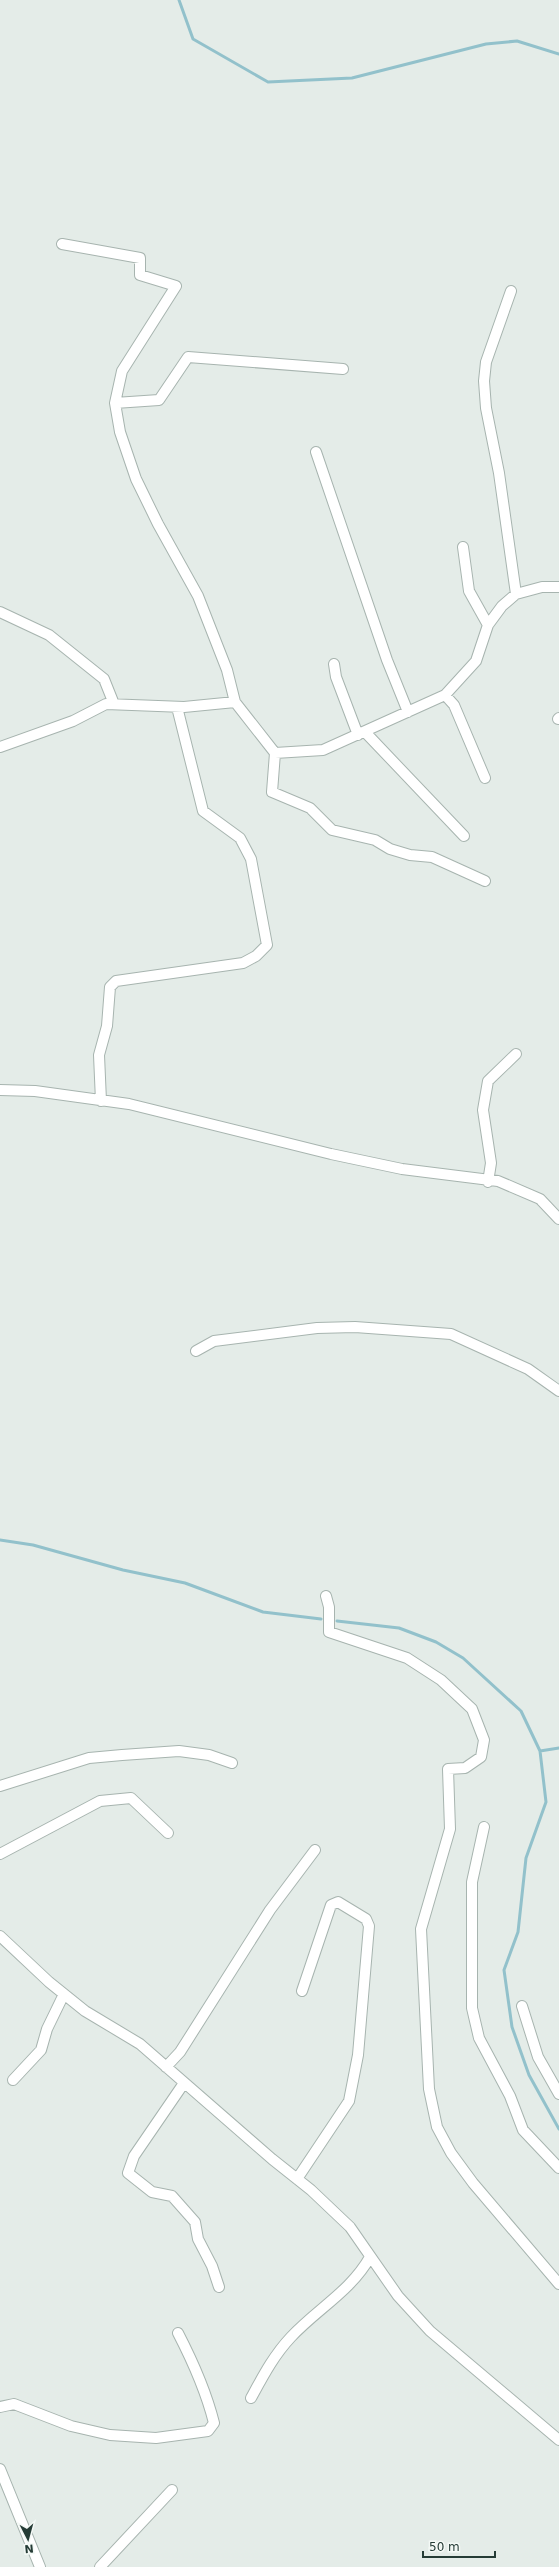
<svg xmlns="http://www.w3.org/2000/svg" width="559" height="2567" font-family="'DejaVu Sans',sans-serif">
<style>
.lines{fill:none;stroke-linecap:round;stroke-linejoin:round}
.stream{stroke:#92c1cb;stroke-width:3}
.minor-casing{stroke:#a7b4af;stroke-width:12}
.minor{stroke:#fff;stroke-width:10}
</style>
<rect width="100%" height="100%" fill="#e4ece8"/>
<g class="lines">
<path class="stream" d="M179 0 193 39 268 82 352 78 486 44 517 41 559 54
M0 1540 33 1545 123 1570 185 1583 263 1612 321 1619
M337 1621 399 1628 436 1642 463 1658 521 1711 540 1751 546 1802 526 1858 518 1932 504 1970 512 2027 529 2075 559 2129
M540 1751 559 1748"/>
<defs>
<path id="minor" d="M62 244 140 258V275L176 286 122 371 115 403 120 432 136 479 158 524 198 596 227 670 235 702
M511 291 486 362 484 381 486 408 499 473 516 594
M115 403 159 400 188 357 343 369
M316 452 387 660 408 712
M463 547 469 591 488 625
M0 612 49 635 104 679 114 704
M334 664 336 677 358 735
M445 695 454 705 485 778
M558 719 559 718
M365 732 464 836
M0 747 73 721 106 704 184 707 235 702 275 753 323 750 445 695 476 661 488 625 502 606 516 594 542 587H559
M275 753 272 792 310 808 332 830 375 840 390 849 410 855 432 857 485 881
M0 1090 35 1091 129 1104 331 1154 402 1169 498 1181 540 1199 559 1219
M101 1101 99 1055 107 1026 110 987 116 981 243 963 256 956 267 945 251 859 240 838 203 811 177 707
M488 1182 491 1163 483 1110 488 1081 516 1054
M196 1351 214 1341 317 1328 355 1327 451 1334 528 1369 559 1391
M326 1596 329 1607V1632L407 1658 441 1680 472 1709 484 1740 481 1757 465 1768 448 1769 450 1829 421 1929 429 2089 437 2127 451 2153 473 2183 559 2284
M0 1786 89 1758 122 1755 179 1751 209 1755 232 1763
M484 1827 472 1882V2008L479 2038 510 2096 523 2130 559 2168
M0 1854 100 1801 131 1798 168 1833
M0 1936 49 1982 85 2011 140 2044 272 2159 311 2190 350 2227 398 2296 430 2331 559 2440
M522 2006 538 2057 559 2094
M166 2067 180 2052 270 1910 315 1850
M13 2080 41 2050 47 2029 64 1994
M184 2083 134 2156 128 2173 152 2192 172 2196 195 2222 198 2239 212 2266 219 2287
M297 2179 349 2101 358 2055 369 1926 366 1919 338 1902 331 1905 302 1991
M251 2398C263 2376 274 2355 291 2337 317 2309 351 2291 370 2257
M0 2407 14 2404 71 2426 110 2435 156 2438 208 2431 214 2423C206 2391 193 2362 178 2333
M0 2469 40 2567
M100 2567 172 2490"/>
</defs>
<use href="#minor" class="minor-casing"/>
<use href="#minor" class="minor"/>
</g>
<g transform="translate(28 2539) rotate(174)" stroke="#f4f9f6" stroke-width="3" paint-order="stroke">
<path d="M0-3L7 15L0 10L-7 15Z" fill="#253c36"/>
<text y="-6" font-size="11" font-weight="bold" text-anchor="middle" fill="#253c36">N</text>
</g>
<path d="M423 2551v6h72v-6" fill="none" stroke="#253c36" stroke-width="2"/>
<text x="429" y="2551" font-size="12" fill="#253c36" stroke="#f4f9f6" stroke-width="3" paint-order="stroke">50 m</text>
</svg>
